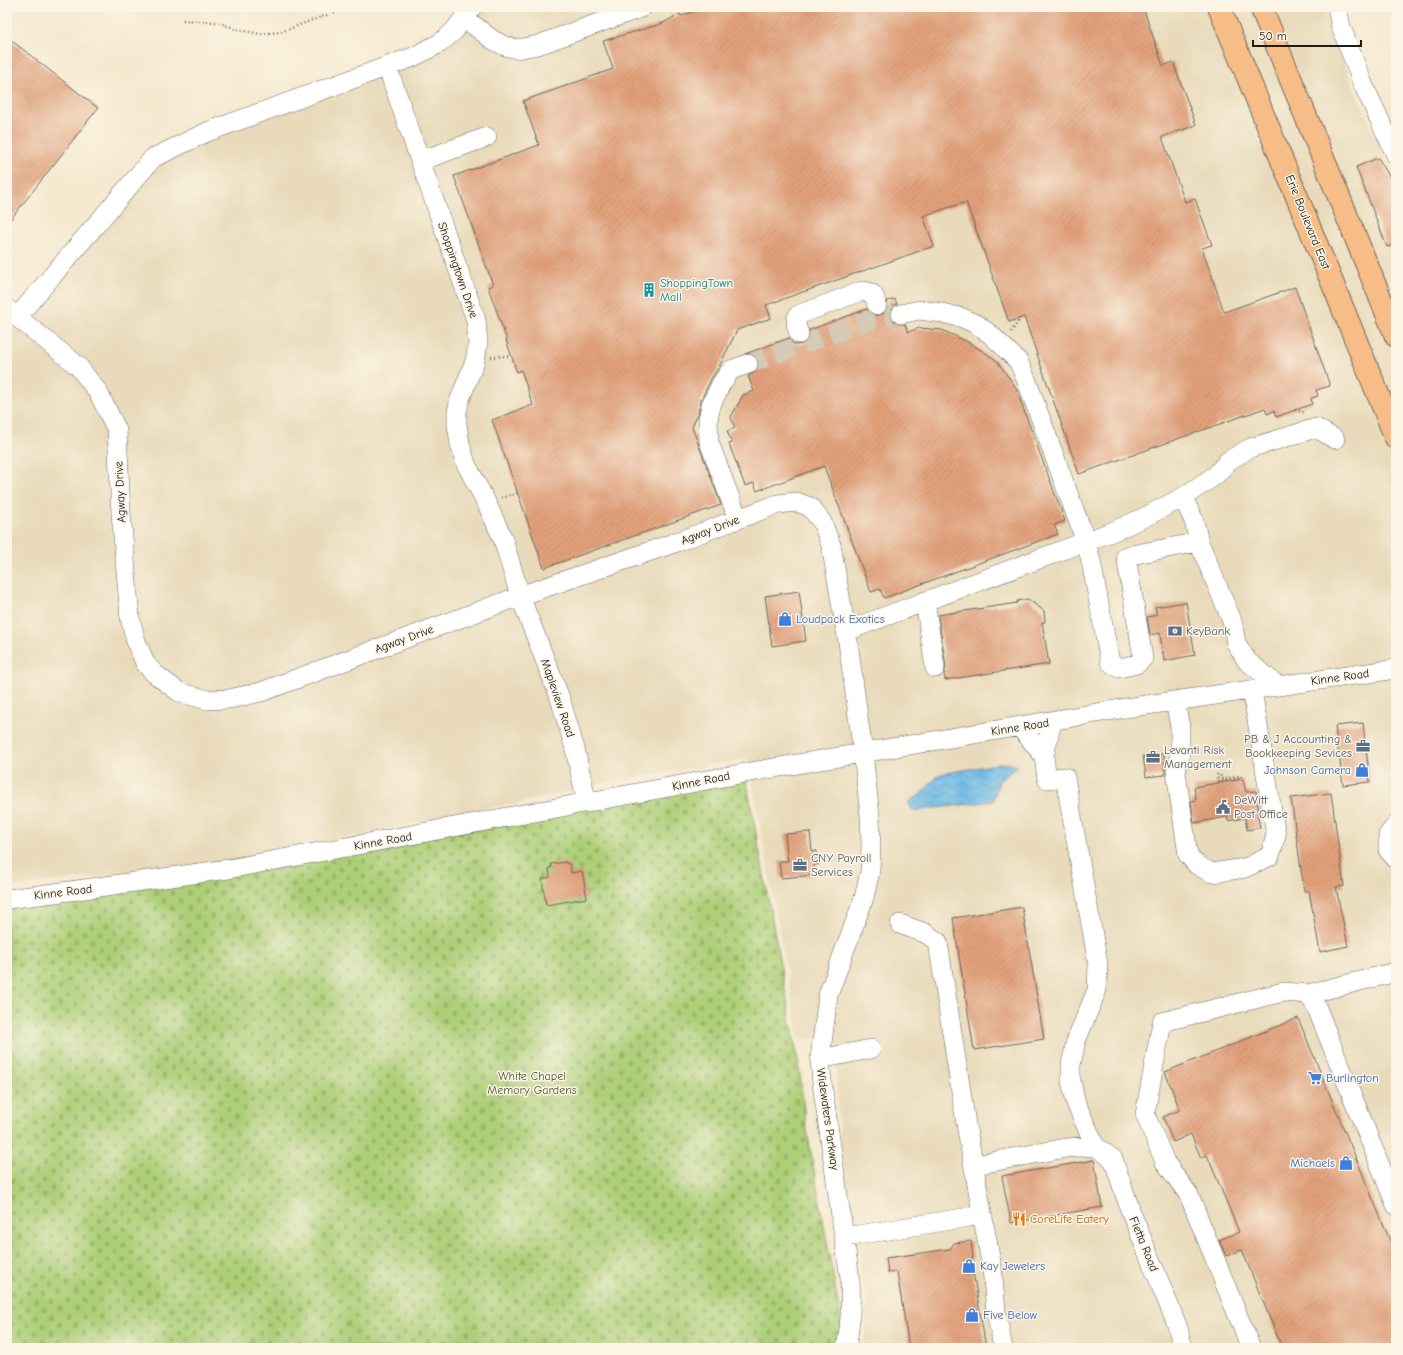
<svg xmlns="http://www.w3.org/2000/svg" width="1403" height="1355" font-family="'Comic Neue',sans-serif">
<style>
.built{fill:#e8daba}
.cemetery{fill:url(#cemetery-stones);stroke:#64764a}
.water{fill:url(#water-waves);stroke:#436a80}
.building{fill:url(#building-hatch)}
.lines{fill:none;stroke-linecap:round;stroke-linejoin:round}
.minor-tunnel{stroke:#d4cab5;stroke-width:19;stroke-dasharray:19 10;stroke-linecap:butt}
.minor-casing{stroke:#68645b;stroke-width:20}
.major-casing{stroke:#68645b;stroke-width:24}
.path{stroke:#68645b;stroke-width:2.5;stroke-dasharray:1 3;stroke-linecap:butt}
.minor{stroke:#fff;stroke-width:19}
.major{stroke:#f7bd88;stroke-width:22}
.labels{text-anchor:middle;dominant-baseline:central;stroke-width:3;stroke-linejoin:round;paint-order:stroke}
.street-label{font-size:12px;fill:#1c1c1c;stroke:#fcf5e5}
.culture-label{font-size:12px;fill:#0d838f;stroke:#fcf5e5;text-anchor:start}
.shop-label{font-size:12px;fill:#366cbe;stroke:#fcf5e5;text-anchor:start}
.service-label{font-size:12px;fill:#4e5e75;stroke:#fcf5e5;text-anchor:start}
.park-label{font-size:12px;fill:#4f5b3c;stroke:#fcf5e5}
.food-label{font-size:12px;fill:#c56008;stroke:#fcf5e5;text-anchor:start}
</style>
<defs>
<pattern id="cemetery-stones" width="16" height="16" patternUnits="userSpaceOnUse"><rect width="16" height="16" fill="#adcf78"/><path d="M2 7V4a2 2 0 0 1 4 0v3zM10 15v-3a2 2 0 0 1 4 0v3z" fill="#94b167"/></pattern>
<pattern id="water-waves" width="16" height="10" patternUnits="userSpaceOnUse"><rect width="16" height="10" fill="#6ab9e5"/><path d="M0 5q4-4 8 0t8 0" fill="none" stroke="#5b9ec4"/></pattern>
<pattern id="building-hatch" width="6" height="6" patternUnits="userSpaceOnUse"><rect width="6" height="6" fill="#e1a07a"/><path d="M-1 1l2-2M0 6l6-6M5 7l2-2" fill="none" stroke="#c08969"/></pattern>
</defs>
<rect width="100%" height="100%" fill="#fcf5e5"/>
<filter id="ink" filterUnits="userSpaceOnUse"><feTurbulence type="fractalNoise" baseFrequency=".025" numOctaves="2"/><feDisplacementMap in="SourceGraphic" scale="8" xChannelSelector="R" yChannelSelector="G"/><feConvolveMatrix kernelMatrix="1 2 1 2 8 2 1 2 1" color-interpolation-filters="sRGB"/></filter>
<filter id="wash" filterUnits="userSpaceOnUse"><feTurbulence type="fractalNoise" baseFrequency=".012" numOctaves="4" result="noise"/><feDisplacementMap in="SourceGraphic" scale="16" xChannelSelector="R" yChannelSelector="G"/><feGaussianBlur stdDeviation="0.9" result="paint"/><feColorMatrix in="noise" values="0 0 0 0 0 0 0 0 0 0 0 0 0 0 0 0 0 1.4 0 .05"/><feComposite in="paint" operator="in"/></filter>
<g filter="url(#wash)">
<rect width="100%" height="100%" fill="#f5e9d0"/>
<path class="built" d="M472 7H1325L1333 34 1353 86 1381 150 1396 176V1348H862L865 1339 867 1304 840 1144 834 1038 799 1039 748 759 617 780 546 797 223 862 7 887V326L17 317 153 158 413 57Z"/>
<path class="cemetery" d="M745 773 799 1066 805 1120 846 1348H7V899Z"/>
<path class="water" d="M1004 763 1018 766 999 781 993 801 913 811 908 802 920 795 940 774Z"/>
<g id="blocks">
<path class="building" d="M707 7H1143L1163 66 1173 62 1196 125 1162 137 1185 202 1195 199 1212 245 1202 248 1224 312 1295 287 1330 386 1316 390 1318 396 1311 398 1312 404 1276 417 1274 411 1267 414 1265 408 1079 474 1024 317 1009 322 966 202 923 216 934 246 766 305 771 318 737 330 719 367 711 379 701 400 698 414 692 427 721 505 544 568 492 420 533 405 521 370 517 372 506 340H507L488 287 493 285 454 176 539 145 523 101 613 69 603 41 661 24 680 14 681 16Z
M12 41 98 108 7 224V48Z
M1378 158 1396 187V244L1387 247 1356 167Z
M895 299 897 304 893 306 891 310 890 317 893 322 897 324H905L908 332 919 328 942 330 970 343 996 360 1015 386 1065 521 1054 525 1058 534 884 598 880 589 871 592 824 466 757 491 754 483 745 486 729 444 732 443 727 431 735 428 731 417 743 395 754 391 748 376 757 371 759 366 758 361 755 355 750 353 745 354 789 338 791 342 796 345 803 344 807 341 810 337 809 330 867 309 870 313 874 316 880 315 885 313 888 308 887 301Z
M799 591 806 641 772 646 765 596Z
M1028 599 1044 611 1045 622H1042L1049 664 945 680 944 674 946 666 938 615 1017 603V601Z
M1186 602 1195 655 1164 661 1160 633 1150 635 1147 617 1157 615 1155 607Z
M1363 723 1370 782 1343 785 1335 726Z
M1164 754 1165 775 1146 777 1143 756Z
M1243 779 1246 792 1256 791 1259 812H1257L1260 828 1247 830 1245 818 1228 821 1227 817 1194 823 1191 801 1196 800 1194 787Z
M1331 793 1344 886 1336 887 1348 946 1320 952 1309 891H1304L1291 798Z
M810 832 812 852 817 851 819 864 814 865 815 875 781 878 779 861H788L785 834Z
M566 862 567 864H570L571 873 582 871 587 898 546 905 542 879 550 877 549 868 552 867 551 864Z
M1022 907 1044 1039 974 1050 953 918Z
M1298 1018 1396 1255V1348H1282L1242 1250 1226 1256 1219 1240 1239 1232 1207 1155 1201 1158 1191 1134 1173 1142 1163 1117 1180 1110 1165 1072Z
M1094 1160 1102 1207 1011 1223 1002 1176Z
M971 1241 973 1257 971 1260 986 1348H909L897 1272 888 1273 886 1258 950 1249 954 1243Z"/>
</g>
</g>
<g filter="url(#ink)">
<use href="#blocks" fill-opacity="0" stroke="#68645b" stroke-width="1"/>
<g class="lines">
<path class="minor-tunnel" d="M748 364 873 319 901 314"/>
<defs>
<path id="minor" d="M1337 7 1341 27 1363 84 1396 155
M464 18 493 40 505 46 517 49 538 45 643 7
M387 66 476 320 478 344 475 361 460 399 457 412V424L460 444 466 464 486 502 503 539 520 596 560 698 575 749 587 803
M420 161 487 137
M7 309 78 366 98 392 117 430 121 513 130 618 136 641 145 663 155 674 179 692 207 700 229 699 261 692 520 596 677 542 778 504 797 502 810 507 822 522 831 545 848 642 863 753 870 816 871 846 870 871 864 898 828 995 820 1059 822 1083 850 1279C851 1302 851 1325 846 1348
M901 314 919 310 942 313 963 318 978 325 991 335 1018 361 1026 379 1086 542 1091 561 1110 662 1119 668 1137 664 1143 658 1126 556 1199 542
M17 317 153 158 207 132 413 57 440 43 454 31 472 7
M799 334C797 327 794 322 798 315L862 291C874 292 874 295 877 305
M1183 497 1194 521 1199 542 1232 621 1236 643 1247 661 1278 686
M738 519 709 442 708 420 711 405 721 384 731 370 748 364
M925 601 935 668
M846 631 1114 531 1145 517 1183 497 1216 475 1228 461 1250 448 1316 428 1335 439
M1175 701 1180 727V754L1176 772 1188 855 1197 865 1212 873 1245 868 1270 856 1276 835 1252 690
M1052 722 1044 756 1047 779 1065 777 1098 964 1097 990 1076 1041 1071 1065V1081L1076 1103 1095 1146 1113 1159 1131 1212 1177 1325 1183 1348
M1020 727 1044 756
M1396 825 1388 835V850L1396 859
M7 899 70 891 228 869 745 773 1126 708 1396 669
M900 924 925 933 938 942 966 1124 992 1268 996 1311 1003 1348
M1308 994 1316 1006 1396 1205
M820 1059 871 1049
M975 1165 1066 1148 1095 1146
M845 1237 982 1215
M1251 1348 1189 1195 1165 1162 1145 1114 1162 1022 1283 992 1308 994 1396 972"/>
<path id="major" d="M1219 7 1396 438
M1261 7 1396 336"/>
</defs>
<use href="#minor" class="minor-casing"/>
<use href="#major" class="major-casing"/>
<path class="path" d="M183 20 217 22 239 30 261 34 280 32 341 10 346 7
M1011 332 1018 322 1017 319
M491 357 511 356
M1295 410 1306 413
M501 498 518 493
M1217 774 1218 781
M1218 781 1241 778V776L1221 779 1220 773"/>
<use href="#minor" class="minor"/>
<use href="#major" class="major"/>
</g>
</g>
<defs>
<symbol id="building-bare" viewBox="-9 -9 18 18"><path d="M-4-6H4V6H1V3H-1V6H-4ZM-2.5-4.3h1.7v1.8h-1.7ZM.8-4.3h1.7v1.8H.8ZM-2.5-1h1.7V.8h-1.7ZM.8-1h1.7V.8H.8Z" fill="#0f9aa8" stroke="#fcf5e5" stroke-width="2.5" paint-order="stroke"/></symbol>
<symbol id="shop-bare" viewBox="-9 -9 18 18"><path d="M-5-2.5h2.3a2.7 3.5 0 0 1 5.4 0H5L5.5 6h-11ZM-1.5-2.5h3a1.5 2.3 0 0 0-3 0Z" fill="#3f7fe0" stroke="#fcf5e5" stroke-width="2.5" paint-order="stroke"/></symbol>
<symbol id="bank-bare" viewBox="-9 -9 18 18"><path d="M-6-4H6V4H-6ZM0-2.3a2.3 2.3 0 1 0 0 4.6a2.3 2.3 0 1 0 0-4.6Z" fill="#5c6f8a" stroke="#fcf5e5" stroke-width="2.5" paint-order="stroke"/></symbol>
<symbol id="office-bare" viewBox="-9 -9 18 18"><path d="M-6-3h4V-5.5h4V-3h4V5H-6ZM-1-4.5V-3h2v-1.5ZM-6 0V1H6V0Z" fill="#5c6f8a" stroke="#fcf5e5" stroke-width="2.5" paint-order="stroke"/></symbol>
<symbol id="civic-bare" viewBox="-9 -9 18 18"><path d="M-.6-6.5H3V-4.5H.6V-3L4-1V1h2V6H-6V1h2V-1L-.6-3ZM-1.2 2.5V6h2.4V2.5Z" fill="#5c6f8a" stroke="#fcf5e5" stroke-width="2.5" paint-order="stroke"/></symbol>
<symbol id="supermarket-bare" viewBox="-9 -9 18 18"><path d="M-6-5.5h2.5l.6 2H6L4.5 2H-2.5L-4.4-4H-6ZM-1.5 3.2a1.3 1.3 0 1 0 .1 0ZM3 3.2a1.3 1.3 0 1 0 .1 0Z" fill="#3f7fe0" stroke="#fcf5e5" stroke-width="2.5" paint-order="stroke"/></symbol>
<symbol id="restaurant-bare" viewBox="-9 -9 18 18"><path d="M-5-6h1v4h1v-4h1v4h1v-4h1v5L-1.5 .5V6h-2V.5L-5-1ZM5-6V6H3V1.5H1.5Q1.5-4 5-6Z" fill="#e8710a" stroke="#fcf5e5" stroke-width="2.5" paint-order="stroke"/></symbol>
</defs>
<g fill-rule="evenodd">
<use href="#building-bare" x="639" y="280" width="20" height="20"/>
<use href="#shop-bare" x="775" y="609" width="20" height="20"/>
<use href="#bank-bare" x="1165" y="621" width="20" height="20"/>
<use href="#office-bare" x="1353" y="736" width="20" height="20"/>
<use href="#office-bare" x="1143" y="747" width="20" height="20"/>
<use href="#shop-bare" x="1352" y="760" width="20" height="20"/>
<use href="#civic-bare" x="1213" y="797" width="20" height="20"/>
<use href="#office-bare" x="790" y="855" width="20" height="20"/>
<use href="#supermarket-bare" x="1305" y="1068" width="20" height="20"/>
<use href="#shop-bare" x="1336" y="1153" width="20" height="20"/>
<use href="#restaurant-bare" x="1009" y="1209" width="20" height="20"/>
<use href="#shop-bare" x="959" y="1256" width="20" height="20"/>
<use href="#shop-bare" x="962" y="1305" width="20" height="20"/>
</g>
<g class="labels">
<g class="street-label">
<text transform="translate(1308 222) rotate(68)">Erie Boulevard East</text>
<text transform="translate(458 270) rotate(71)">Shoppingtown Drive</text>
<text transform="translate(120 492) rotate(-93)">Agway Drive</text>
<text transform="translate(710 530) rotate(-21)">Agway Drive</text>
<text transform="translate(404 639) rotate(-20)">Agway Drive</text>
<text transform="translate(1340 677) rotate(-8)">Kinne Road</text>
<text transform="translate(558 698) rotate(71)">Mapleview Road</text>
<text transform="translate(1020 727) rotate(-9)">Kinne Road</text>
<text transform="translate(701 781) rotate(-11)">Kinne Road</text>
<text transform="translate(383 841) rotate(-10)">Kinne Road</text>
<text transform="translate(63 892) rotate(-7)">Kinne Road</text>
<text transform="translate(828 1119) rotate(82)">Widewaters Parkway</text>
<text transform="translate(1144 1244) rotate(68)">Fietta Road</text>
</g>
<g class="culture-label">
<text x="660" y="283">ShoppingTown<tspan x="660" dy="14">Mall</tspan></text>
</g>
<g class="shop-label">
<text x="796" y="619">Loudpack Exotics</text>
<text x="1351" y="770" text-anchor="end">Johnson Camera</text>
<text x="1326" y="1078">Burlington</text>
<text x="1335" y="1163" text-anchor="end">Michaels</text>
<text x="980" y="1266">Kay Jewelers</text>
<text x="983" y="1315">Five Below</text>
</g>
<g class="service-label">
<text x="1186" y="631">KeyBank</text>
<text x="1352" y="739" text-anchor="end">PB &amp; J Accounting &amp;<tspan x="1352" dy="14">Bookkeeping Sevices</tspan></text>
<text x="1164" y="750">Levanti Risk<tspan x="1164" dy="14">Management</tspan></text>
<text x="1234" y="800">DeWitt<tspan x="1234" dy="14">Post Office</tspan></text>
<text x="811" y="858">CNY Payroll<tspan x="811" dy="14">Services</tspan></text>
</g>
<g class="park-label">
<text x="532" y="1076">White Chapel<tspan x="532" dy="14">Memory Gardens</tspan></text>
</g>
<g class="food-label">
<text x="1030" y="1219">CoreLife Eatery</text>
</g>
</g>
<rect width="1403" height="1355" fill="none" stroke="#fcf5e5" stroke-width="24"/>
<path d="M1253 40v6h108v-6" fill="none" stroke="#1c1c1c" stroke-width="2"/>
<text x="1259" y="40" font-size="12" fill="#1c1c1c" stroke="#fcf5e5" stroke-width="3" paint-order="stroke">50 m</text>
</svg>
